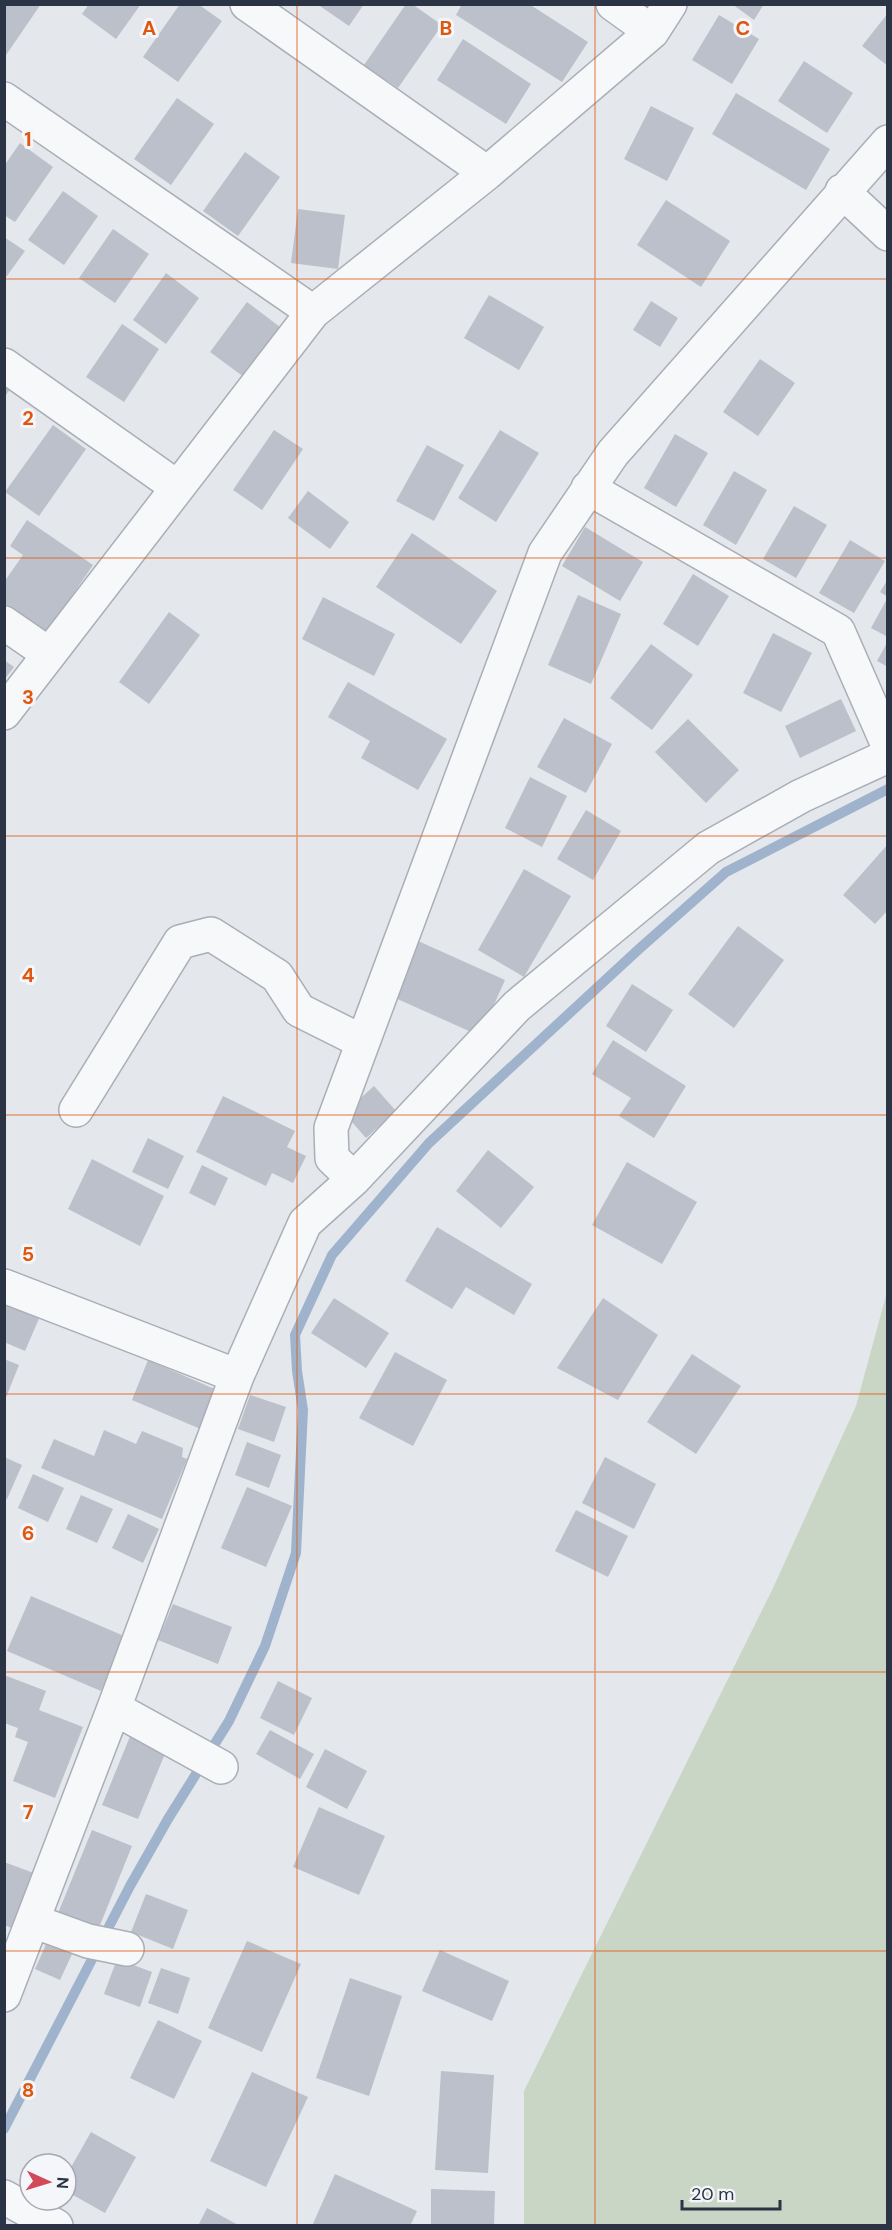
<svg xmlns="http://www.w3.org/2000/svg" width="892" height="2230" font-family="'DM Sans',sans-serif">
<style>
.green{fill:#c9d6c5}
.lines{fill:none;stroke-linecap:round;stroke-linejoin:round}
.stream{stroke:#9fb4cc;stroke-width:10}
.building{fill:#bbc0ca}
.minor-casing{stroke:#a9aeb7;stroke-width:36}
.minor{stroke:#f7f8fa;stroke-width:33}
.grid{fill:none;stroke:#df570f;stroke-width:1.5;stroke-opacity:0.55}
.grid-label{font-size:20px;text-anchor:middle;font-weight:bold;fill:#df570f;stroke:#f4f6f9;stroke-width:6;stroke-linejoin:round;paint-order:stroke}
</style>
<rect width="100%" height="100%" fill="#e4e7ec"/>
<path class="green" d="M887 1292V2225H524V2091L773 1588 856 1406Z"/>
<g class="lines">
<path class="stream" d="M4 2129 130 1886 168 1819 229 1721 265 1646 296 1553 303 1410 297 1371 295 1335 332 1255 429 1143 639 949 726 872 888 789"/>
</g>
<path class="building" d="M4 4H41L4 58Z
M89 4H141L116 39 82 14Z
M180 4H198L222 21 178 82 143 57Z
M317 4H364L349 26Z
M406 4H412L442 25 398 88 364 65Z
M462 4H529L588 42 562 82 456 15Z
M732 4H764L754 20Z
M888 13V66L862 46Z
M719 15 759 39 732 84 692 60Z
M463 39 531 84 506 124 437 80Z
M804 61 853 93 827 133 778 101Z
M736 93 830 149 806 190 712 134Z
M177 98 214 124 171 185 134 159Z
M651 106 694 128 667 181 624 159Z
M20 143 53 167 15 222 4 215V166Z
M245 152 280 177 238 236 203 211Z
M63 191 98 216 64 265 28 240Z
M666 200 730 241 701 287 637 245Z
M298 209 345 215 338 269 291 263Z
M113 229 149 254 115 303 79 278Z
M4 237 25 251 4 280Z
M166 273 199 298 166 344 133 320Z
M489 295 544 327 519 370 464 338Z
M651 301 678 318 660 347 633 330Z
M247 302 280 327 244 377 210 352Z
M122 324 159 349 124 402 86 377Z
M760 359 795 383 758 436 723 412Z
M4 385 10 389 4 398Z
M53 425 86 449 39 516 5 492Z
M274 430 303 449 262 510 233 490Z
M500 430 539 453 496 522 458 498Z
M675 434 708 453 676 507 644 488Z
M427 445 464 465 434 521 396 501Z
M734 471 767 490 736 545 703 525Z
M308 491 349 522 330 549 288 518Z
M794 506 827 525 796 578 763 559Z
M27 520 93 565 46 634 4 606V582L23 555 10 546Z
M585 527 643 562 620 601 562 566Z
M412 533 497 591 461 644 376 587Z
M850 540 885 561 854 613 819 593Z
M693 574 729 596 698 646 663 624Z
M888 579V597L880 592Z
M578 595 621 614 591 684 548 665Z
M323 597 395 634 374 676 302 639Z
M888 597V637L871 628Z
M169 612 200 635 149 704 119 682Z
M773 633 812 653 781 712 743 693Z
M888 641V667L877 661Z
M651 644 693 675 652 730 610 698Z
M4 660 14 667 4 680Z
M348 682 447 739 418 790 361 758 370 741 328 717Z
M841 699 856 731 800 758 785 726Z
M564 718 612 744 586 793 537 767Z
M688 719 739 770 706 803 655 752Z
M530 777 567 796 542 847 505 828Z
M586 810 621 831 593 880 557 859Z
M888 844V910L875 924 843 895Z
M524 869 571 896 524 977 478 950Z
M738 926 784 960 734 1028 688 994Z
M418 941 505 980 480 1036 393 997Z
M632 984 673 1010 646 1052 606 1026Z
M613 1040 686 1086 654 1138 619 1116 631 1098 592 1074Z
M374 1086 396 1111 366 1138 344 1113Z
M223 1096 295 1131 287 1147 306 1156 293 1183 272 1173 266 1186 196 1152Z
M148 1138 184 1156 168 1189 132 1172Z
M488 1150 534 1187 501 1228 456 1191Z
M92 1159 164 1196 140 1246 68 1209Z
M627 1162 697 1202 662 1264 592 1225Z
M202 1165 228 1178 215 1206 189 1193Z
M437 1227 532 1284 514 1315 466 1287 452 1309 405 1281Z
M334 1298 389 1333 366 1368 311 1333Z
M603 1298 658 1335 618 1400 557 1368Z
M4 1299 41 1314 25 1351 4 1342Z
M395 1352 447 1380 413 1446 359 1418Z
M692 1354 741 1386 696 1454 647 1422Z
M4 1359 19 1365 5 1400H4Z
M148 1360 219 1391 203 1430 132 1400Z
M250 1395 286 1407 274 1442 238 1429Z
M104 1430 136 1444 142 1431 183 1448 182 1457 187 1459 162 1519 41 1468 54 1439 94 1456Z
M247 1442 281 1455 269 1488 235 1475Z
M4 1457 22 1465 7 1499 4 1498Z
M605 1457 656 1484 634 1529 582 1503Z
M33 1474 64 1488 48 1522 18 1508Z
M247 1487 292 1506 266 1567 221 1548Z
M81 1495 113 1509 97 1543 66 1529Z
M576 1510 628 1536 608 1577 555 1551Z
M128 1514 159 1529 143 1563 112 1548Z
M31 1596 124 1636 101 1691 7 1651Z
M173 1604 232 1627 218 1664 158 1640Z
M4 1675 46 1691 39 1710 83 1727 55 1798 13 1781 28 1742 15 1737 18 1728 4 1723Z
M278 1681 312 1698 294 1735 260 1718Z
M270 1730 314 1754 300 1779 256 1754Z
M131 1734 167 1749 138 1819 102 1805Z
M325 1749 367 1771 347 1809 306 1787Z
M319 1807 385 1836 359 1895 293 1867Z
M92 1830 132 1846 96 1935 56 1918Z
M4 1862 34 1873 14 1929 4 1925Z
M146 1894 188 1910 173 1949 131 1932Z
M48 1940 73 1952 60 1980 35 1969Z
M247 1941 301 1964 262 2052 208 2028Z
M440 1950 509 1981 492 2021 422 1991Z
M117 1959 152 1972 140 2007 104 1994Z
M161 1968 190 1978 178 2014 148 2003Z
M350 1978 402 1996 369 2096 316 2078Z
M158 2020 202 2041 174 2099 130 2078Z
M441 2071 494 2075 488 2173 435 2170Z
M252 2072 308 2097 266 2187 210 2161Z
M91 2132 136 2157 105 2213 66 2191V2176Z
M335 2174 417 2211 410 2226H312Z
M431 2189 495 2191 494 2226H431Z
M207 2208 240 2226H198Z"/>
<g class="lines">
<defs>
<path id="minor" d="M247 4 487 173
M613 4 652 32
M4 99 313 312
M842 191 888 234
M4 365 177 487
M588 488 838 631 888 745
M4 623 49 654
M4 713 313 312 487 173 652 32 670 4
M76 1110 180 942 211 934 277 976 299 1010 363 1042
M354 1179 332 1158 331 1128 545 553 613 453 888 142
M4 1286 237 1376
M114 1708 221 1767
M33 1921 88 1941 127 1949
M4 1995 114 1708 237 1376 305 1223 354 1179 517 1006 708 848 801 796 888 756
M4 2197 56 2226"/>
</defs>
<use href="#minor" class="minor-casing"/>
<use href="#minor" class="minor"/>
</g>
<path class="grid" d="M297 4V2226M595 4V2226M4 279H888M4 558H888M4 836H888M4 1115H888M4 1394H888M4 1672H888M4 1951H888"/>
<g class="grid-label">
<text x="149" y="35">A</text>
<text x="446" y="35">B</text>
<text x="743" y="35">C</text>
<text x="28" y="146">1</text>
<text x="28" y="425">2</text>
<text x="28" y="704">3</text>
<text x="28" y="982">4</text>
<text x="28" y="1261">5</text>
<text x="28" y="1540">6</text>
<text x="28" y="1819">7</text>
<text x="28" y="2097">8</text>
</g>
<rect width="892" height="2230" fill="none" stroke="#2b3445" stroke-width="12"/>
<g transform="translate(48 2182) rotate(94)"><circle r="28" fill="#f4f6f9" stroke="#a4a8b1" stroke-width="1.5"/>
<path d="M0-4.5L10 22L0 15L-10 22Z" fill="#d1495b"/>
<text y="-9" font-size="16" font-weight="bold" text-anchor="middle" fill="#2b3445">N</text>
</g>
<path d="M682 2200v9h98v-9" fill="none" stroke="#2b3445" stroke-width="3"/>
<text x="691" y="2200" font-size="18" fill="#2b3445" stroke="#f4f6f9" stroke-width="4.5" paint-order="stroke">20 m</text>
</svg>
